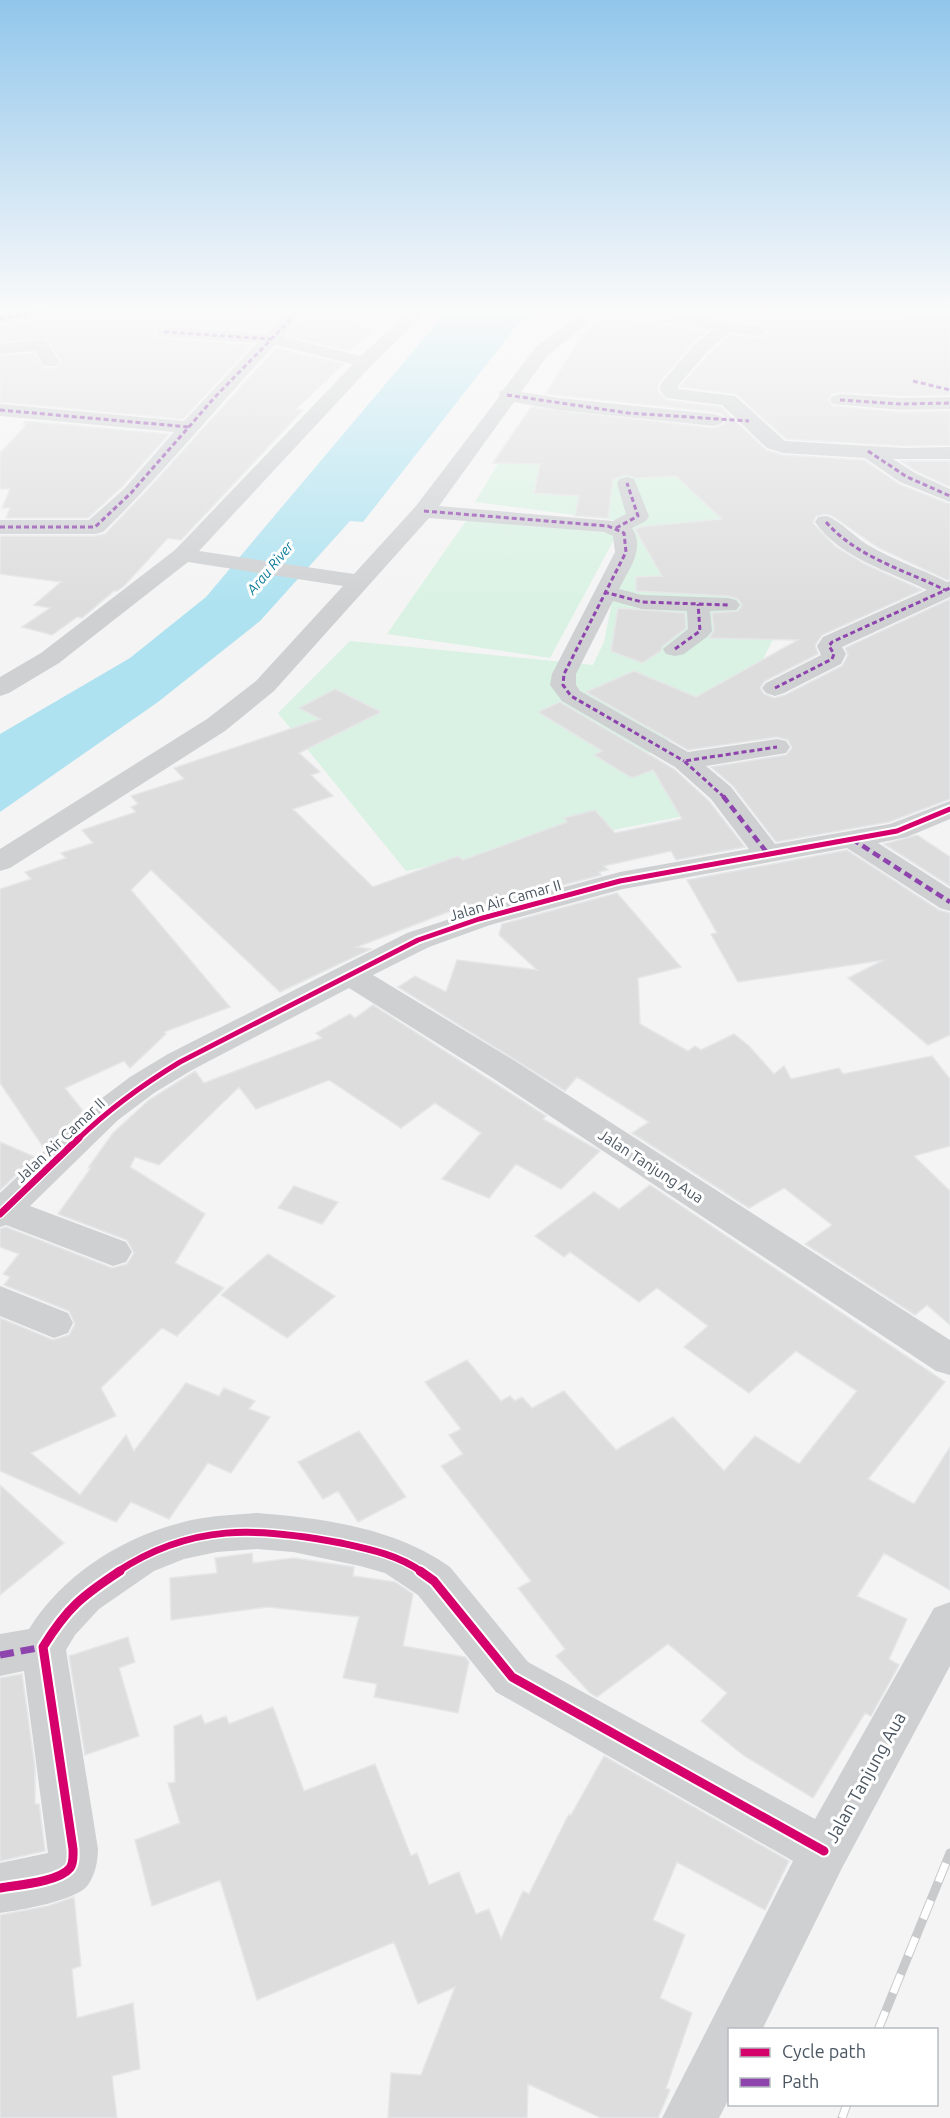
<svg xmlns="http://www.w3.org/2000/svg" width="950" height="2118" font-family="Ubuntu,sans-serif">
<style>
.green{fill:#d9f2e3}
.water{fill:#aee2f0}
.building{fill:#ddddde;stroke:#e5e6e7;stroke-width:1.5}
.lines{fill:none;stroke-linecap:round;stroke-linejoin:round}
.minor{fill:#ced0d2;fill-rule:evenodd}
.rail-casing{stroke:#c9cacc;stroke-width:9}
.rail{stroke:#fff;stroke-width:7;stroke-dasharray:20;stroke-linecap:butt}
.quiet-far2{stroke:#8e44ad;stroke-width:3;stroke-dasharray:5 3;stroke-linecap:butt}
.quiet-far1{stroke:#8e44ad;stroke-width:4.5;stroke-dasharray:8 4.5;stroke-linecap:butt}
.quiet{stroke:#8e44ad;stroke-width:7;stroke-dasharray:14 7;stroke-linecap:butt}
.cycleway-far2-casing{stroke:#fff;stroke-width:9}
.cycleway-far1-casing{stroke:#fff;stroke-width:10}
.cycleway-casing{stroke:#fff;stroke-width:13}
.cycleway-far2{stroke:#d6006c;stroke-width:5}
.cycleway-far1{stroke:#d6006c;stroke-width:7}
.cycleway{stroke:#d6006c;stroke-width:9}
.labels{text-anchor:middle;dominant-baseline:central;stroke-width:6;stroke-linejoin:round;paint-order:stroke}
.far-water-label{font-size:14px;font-style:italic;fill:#0c7c9b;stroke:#fff}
.street-label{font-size:15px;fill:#4a5661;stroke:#fff}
.near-street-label{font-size:18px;fill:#4a5661;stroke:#fff}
</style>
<rect width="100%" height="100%" fill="#f4f4f4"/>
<path class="green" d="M534 404 711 441 791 604 750 685 645 756 715 810 406 871 278 713 350 641 593 665 604 642 628 522 475 502Z
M470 515 617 534 550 658 387 634Z"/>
<path class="water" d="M447 311H540L515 328 363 522 350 521 260 621 158 702 0 812V734L130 658 206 597Z"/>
<path class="building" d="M75 311H283L266 331 164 325 156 327 153 332 158 338 252 345 183 419 0 402V356L34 353 44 368H56L61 361 47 339 0 342V326L44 318 53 313Z
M305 311H377L350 325 377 329 349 351 288 336Z
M609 311 623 318 707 331 692 344 658 384V391L666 400 721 407 766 450 783 455 864 460 899 484 950 504V579L947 580 879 548 832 516 826 514 816 516 813 523 836 547 865 564 922 590 822 635 815 645 818 654 765 681 760 688 764 694 774 698 785 695 842 666 848 655 845 648 950 599V799L889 822 776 842 733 786 711 767 786 755 792 748 788 740 777 737 688 750 586 692 634 671 696 697 798 640 709 638 714 631 712 613 738 611 742 605 738 599 728 596 636 591V577L662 576 635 529 640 527 722 519 676 476 636 478 626 475 613 479 608 518 575 516 579 496 534 493 540 464 493 463 531 407 714 428 723 425 726 419 722 414 714 412 546 394 582 335Z
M736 311 853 312 858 320 950 315V395L901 396 840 392 832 394 828 400 833 406 901 412 950 411V445L905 446 786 439 736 394 680 387 708 355 731 334 756 338 762 337 767 332 762 325 733 320Z
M276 348 344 364 296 409 303 410 181 540 168 538 124 586 117 591H114L82 618 77 617 52 635 22 627 50 608 34 605 61 582 0 574V536H95L105 534 149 488Z
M26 421 169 434 122 487 88 518H6L10 508H2L10 489H0V453L27 424H23Z
M901 461H950V487L916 471Z
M618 608 685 613 686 628 662 647 661 651 642 663 611 651Z
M335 689 381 712 299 753 320 772 311 775 333 796 293 809 373 887 458 856 463 860 567 822 564 818 595 810 615 833 682 819 653 770 632 778 594 755 602 751 538 712 560 702 674 769 709 801 745 847 676 860 671 851 604 866 608 870 599 872 601 875 510 899 511 897 474 909 475 907 470 909 466 905 357 947 371 949 280 992 151 870 131 890 230 1007 164 1032 166 1034 130 1068 124 1061 65 1088 83 1111 44 1148 0 1083V889L31 879 25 872 66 858 61 853 93 843 82 830 136 812 131 807 138 804 131 796 184 779 174 768 320 719 299 708Z
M917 835 950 857V886L884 844Z
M847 850 939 910 950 913V1035L928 1045 848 978 884 960 738 982 711 934 717 933 687 880Z
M617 893 681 967 638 978 640 1024 688 1051 695 1046 701 1050 734 1034 749 1046 774 1074 784 1066 791 1079 839 1068 843 1074 932 1056 950 1079V1146L914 1156 950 1191V1325L927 1305 915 1315 805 1244 832 1225 784 1188 749 1208 632 1133 649 1122 577 1077 565 1091 398 987 415 976 446 992 457 960 537 970 499 935 502 924Z
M373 1005 546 1116 543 1119 600 1151 561 1189 516 1164 489 1198 442 1179 481 1133 435 1103 401 1128 329 1080 256 1109 239 1087 159 1165 135 1157 130 1167 205 1214 175 1263 224 1288 177 1336 162 1328 101 1388 116 1416 31 1453 80 1495 126 1435 134 1451 186 1383 219 1396 224 1388 255 1401 249 1409 270 1417 231 1473 208 1463 169 1519 131 1502 116 1522 0 1471V1318L53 1340 69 1335 75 1324 69 1311 4 1285 10 1277 3 1274 19 1254 0 1247V1229L6 1227 112 1268 127 1264 134 1253 127 1240 58 1214 91 1168H88L113 1133 149 1100 195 1071 204 1083 322 1038 316 1033 350 1014 355 1018Z
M0 1142 35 1157 0 1190Z
M650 1185 945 1382 868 1479 914 1504 950 1447V1590L884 1553 857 1596 907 1619 889 1659 899 1665 871 1716 865 1713 813 1798 743 1755 701 1721 727 1693 668 1644 597 1697 590 1693 556 1656 565 1649 518 1588 531 1581 441 1466 463 1454 449 1435 461 1429 425 1382 467 1360 501 1401 510 1396 515 1401 522 1397 532 1408 564 1391 616 1450 673 1417 724 1471 755 1436 799 1464 857 1391 796 1351 749 1393 684 1347 708 1326 657 1288 639 1302 570 1252 564 1257 535 1236 594 1192 619 1209Z
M294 1186 338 1202 322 1224 278 1208Z
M268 1254 335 1296 287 1338 221 1295Z
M359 1431 406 1497 358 1522 338 1491 323 1499 298 1462Z
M0 1485 64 1543 0 1595Z
M252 1553 253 1563 294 1558 354 1567 353 1576 395 1582 413 1594 403 1646 465 1657 469 1662 458 1713 374 1697 377 1684 343 1678 359 1617 268 1607 171 1620 170 1578 217 1573 215 1558Z
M128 1637 135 1662 119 1668 139 1736 85 1755 69 1656Z
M22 1674 35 1768V1804H39L45 1851 0 1861V1678Z
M273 1707 304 1791 375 1764 411 1856 417 1853 429 1885 459 1872 476 1914 489 1909 501 1939 523 1891 529 1894 569 1814 571 1815 604 1756 789 1861 765 1910 677 1862 653 1920 685 1935 660 1998 692 2013 666 2088 670 2090 658 2118H601L528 2084 527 2118H388L391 2073 421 2075 455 1987 418 2004 394 1942 257 2000 220 1880 152 1906 135 1840 180 1823 168 1783 175 1782 174 1726 201 1715 205 1724 226 1716 229 1724Z
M74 1897 81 1966 72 1969 77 2018 133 2003 140 2069 112 2076 117 2118H0V1915L48 1906Z"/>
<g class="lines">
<path class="minor" d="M14 311H52L44 316 0 324V314Z
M286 311H303L284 337 361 356 409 311H427L371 366 199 551 354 574 416 506 499 397 500 391 503 390 536 347 584 311H603L548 355 521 392 559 398 714 414 721 416 724 420 721 424 714 426 559 410 514 402 439 506 613 521 626 514 617 483 620 479 627 477 634 479 649 516 646 521 632 528C646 548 628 571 619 589L642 595 728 598 736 600 740 605 736 610 710 611 712 631 708 636 684 654 675 656 666 654 663 649 688 629 687 611 642 609 613 601 576 674V685L580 691 688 752 777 739 786 741 790 747 786 753 706 766 731 787 775 844 890 824 950 801V819L907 837 878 843 950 889V911L940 908 847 848 623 889 490 925 429 947 373 975 515 1061 950 1340V1375L936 1371 491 1077 349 988 192 1070 154 1093 118 1120 30 1206 126 1242 132 1252 126 1262 113 1266 6 1225 0 1227V1193L94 1104 130 1077 168 1054 407 933 468 913 620 872 749 849 711 799 675 767 562 701 550 685 552 674 615 552 613 536 604 532 429 518 274 691 225 731 10 868 0 871V849L207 719 256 681 343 586 188 562 59 663 9 693 0 696V677L41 653 175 550 353 364 275 345C217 406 164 473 103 532L95 534H0V520H89L124 489 174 432 0 416V404L184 421 257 343 164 337 158 336 155 332 158 328 164 327 267 333Z
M615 311H660L762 327 765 331 762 335 756 336 730 332 706 353 678 386V389L735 396 785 441 905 448 950 447V459H893L915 473 950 489V502L900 482 865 458 783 453 767 448 722 405 666 398 660 390V385L694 345 712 330 623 316Z
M41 340 47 341 59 362 56 366H44L35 351 0 354V344Z
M840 394 901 398 950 397V409L901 410 833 404 830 400 833 396Z
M826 516C837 518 856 538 868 545 893 560 921 569 947 582L950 581V597L842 647 846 654 841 664 784 693 775 696 766 693 762 688 766 683 821 655 817 646 823 637 927 590C889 571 840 558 815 522L818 517Z
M0 1286 68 1313 73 1323 68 1333 54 1338 0 1316Z
M257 1513C322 1518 396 1528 450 1567L528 1662 815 1819 934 1608 950 1602V1666L842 1868 762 2030H730V2097L719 2118H662L793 1861 496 1692 418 1595 385 1573 360 1566 293 1552 257 1549 217 1552 184 1559 154 1571 99 1609 75 1635 66 1650 98 1849C98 1861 95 1875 88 1885 76 1901 20 1910 0 1913V1863L48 1853 24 1671 0 1676V1634L29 1629C62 1576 119 1539 180 1523 205 1516 231 1515 257 1513Z"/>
<defs>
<path id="rail" d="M878 2030 950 1853
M842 2118 847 2104"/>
</defs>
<use href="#rail" class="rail-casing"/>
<use href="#rail" class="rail"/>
<path class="quiet-far2" d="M0 319 44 311
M164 332 272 339
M913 381 950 390
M507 395 628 413 749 421
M840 400 901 404 950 403
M0 410 189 427
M868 451 907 477 950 496
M424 511 608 526 624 533 626 552 564 674 563 685 571 696 684 761
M826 522C856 557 905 570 945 590
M0 527H95L131 493 215 397 288 322 295 311
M616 528 638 516 627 483
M604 592 642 602 728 605
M675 649 700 631 698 604
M775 688 832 659 834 654 829 646 832 642 950 588
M724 797 684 761 777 747"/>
<path class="quiet-far1" d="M723 796 768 854
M852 839 950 902"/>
<path class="quiet" d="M0 1655 43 1647"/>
<defs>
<path id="cycleway-far2" d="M77 1140C109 1109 142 1085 180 1062L418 940 479 919 620 881 897 831 950 809"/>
<path id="cycleway-far1" d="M0 1214 79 1138
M117 1572C191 1523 258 1527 341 1543 369 1549 399 1555 422 1572"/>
<path id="cycleway" d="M420 1571 434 1581 512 1677 824 1851
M0 1888C17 1885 59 1882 70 1868 74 1863 73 1855 73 1849L43 1647C67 1608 82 1596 120 1571"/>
</defs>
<use href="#cycleway-far2" class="cycleway-far2-casing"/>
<use href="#cycleway-far1" class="cycleway-far1-casing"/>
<use href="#cycleway" class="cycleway-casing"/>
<use href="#cycleway-far2" class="cycleway-far2"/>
<use href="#cycleway-far1" class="cycleway-far1"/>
<use href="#cycleway" class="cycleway"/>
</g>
<linearGradient id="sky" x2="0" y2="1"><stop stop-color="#91c6eb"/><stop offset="0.51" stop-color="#fafafa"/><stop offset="1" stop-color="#fafafa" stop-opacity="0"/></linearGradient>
<rect width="950" height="608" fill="url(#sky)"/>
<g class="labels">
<g class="far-water-label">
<text transform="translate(270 568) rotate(-50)">Arau River</text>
</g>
<g class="street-label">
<text transform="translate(505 900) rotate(-16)">Jalan Air Camar II</text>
<text transform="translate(60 1140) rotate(-43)">Jalan Air Camar II</text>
<text transform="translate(651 1166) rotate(33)">Jalan Tanjung Aua</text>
</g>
<g class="near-street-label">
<text transform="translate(865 1777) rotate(-61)">Jalan Tanjung Aua</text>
</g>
</g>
<rect x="728" y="2028" width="210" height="78" fill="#ffffff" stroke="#b7bbc0" stroke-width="1.5"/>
<rect x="740" y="2048" width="30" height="9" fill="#d6006c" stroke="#b7bbc0" stroke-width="1.5"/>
<text x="782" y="2058" font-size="18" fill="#4a5661">Cycle path</text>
<rect x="740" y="2078" width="30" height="9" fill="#8e44ad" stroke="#b7bbc0" stroke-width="1.5"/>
<text x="782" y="2088" font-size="18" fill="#4a5661">Path</text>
</svg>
